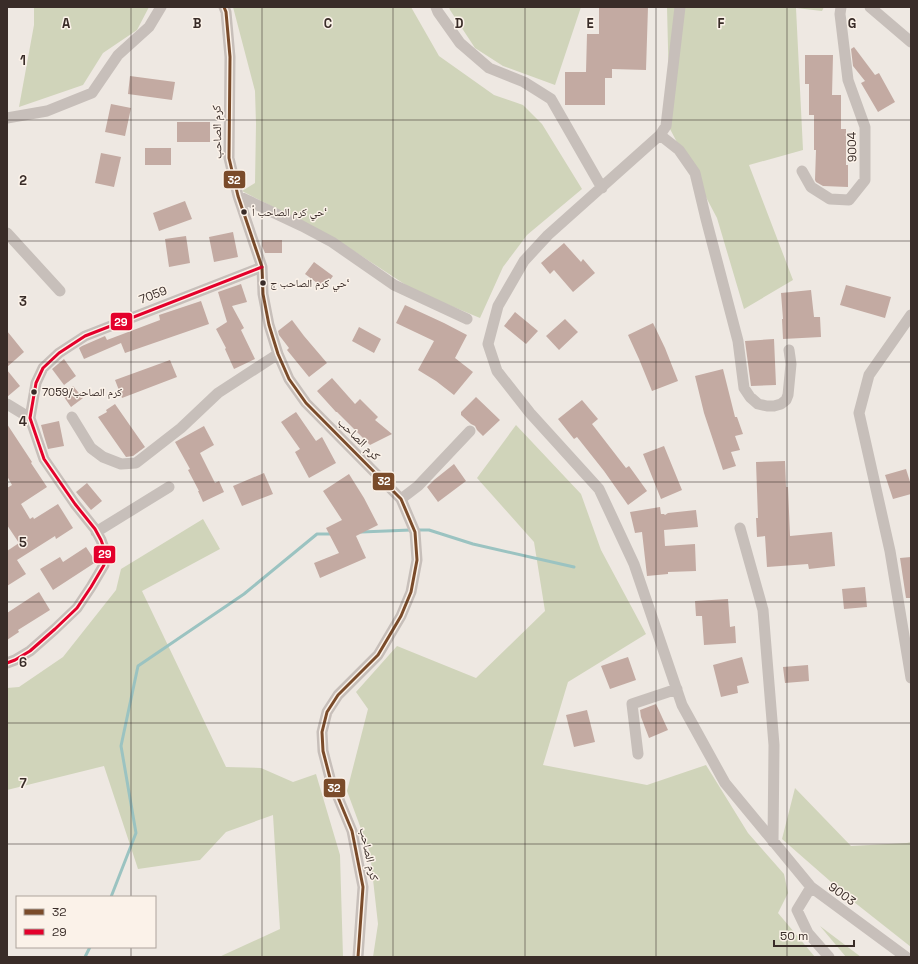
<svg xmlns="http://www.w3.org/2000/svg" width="918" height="964" font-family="'Space Grotesk','Noto Naskh Arabic',sans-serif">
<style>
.green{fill:#d0d4ba}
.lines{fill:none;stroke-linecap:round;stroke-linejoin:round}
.stream{stroke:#9bc3c1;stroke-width:3}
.building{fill:#c3aaa2}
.minor{stroke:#c7bfba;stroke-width:11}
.bus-1-casing{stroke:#fbf2e9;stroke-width:6}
.bus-2-casing{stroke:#fbf2e9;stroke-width:6}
.bus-1{stroke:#7a4b2a;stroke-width:3}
.bus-2{stroke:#e4002b;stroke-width:3}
.grid{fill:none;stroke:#392c28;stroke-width:1;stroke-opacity:0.55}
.bus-dot{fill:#392c28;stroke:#fbf2e9;stroke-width:1.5}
.labels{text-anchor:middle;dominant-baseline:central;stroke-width:3;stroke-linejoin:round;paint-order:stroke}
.bus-label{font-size:11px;fill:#392c28;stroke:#fbf2e9;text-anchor:start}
.street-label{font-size:12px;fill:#392c28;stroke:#fbf2e9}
.grid-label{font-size:13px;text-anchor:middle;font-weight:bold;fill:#392c28;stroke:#fbf2e9;stroke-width:3;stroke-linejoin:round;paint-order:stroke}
.line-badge{stroke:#fbf2e9;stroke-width:1.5}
.badge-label{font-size:11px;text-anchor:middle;font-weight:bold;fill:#fff}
</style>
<rect width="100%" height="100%" fill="#eee8e2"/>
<path class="green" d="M34 7H149L137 30 103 53 83 85 19 107 34 25Z
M233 7H411L439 56 494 95 523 105 542 124 582 189 527 235 503 267 480 318 415 291 334 238 242 191 255 183 256 124 255 91Z
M449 7H581L555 85 503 66 475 48 450 10Z
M667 7H824L822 11 796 8 803 150 749 165 793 280 744 309 717 218 670 129Z
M516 425 581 494 601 550 646 634 568 682 543 765 647 785 706 765 748 833 784 874 788 893 778 913 815 957H373L378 924 370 853 347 791 368 709 356 692 397 646 476 678 545 611 534 542 477 478Z
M203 519 220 549 142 591 226 767 261 768 293 782 316 774 340 855 343 957H219L280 929 273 815 226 832 200 860 138 869 104 766 7 790V688L19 687 63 657 116 590 121 569Z
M795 788 851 846 907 843 911 842V947L854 902 782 839Z
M820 926 861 957H846Z"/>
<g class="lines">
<path class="stream" d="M417 530H429L473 544 574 567
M361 532 411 530
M111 897 136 833 121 746 138 666 244 594 317 534H331
M85 957 90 947"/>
</g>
<path class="building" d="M599 7H648L646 70 612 69V78H605V105H565V72H586L587 34H599Z
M854 47 875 75 879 73 895 102 878 112 861 83 865 81 853 66 851 49Z
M805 55H833L832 95H841V129H846V165H848V187L823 186 816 182 815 180 816 150H814V115H809V84H805Z
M130 76 175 82 172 100 128 94Z
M111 104 131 108 125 136 105 132Z
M177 122H210V142H177Z
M145 148H171V165H145Z
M101 153 121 157 114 187 95 183Z
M185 201 192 219 159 231 153 213Z
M233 232 238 257 214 262 209 237Z
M186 236 190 263 169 267 165 239Z
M262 240H282V253H265L262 246Z
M564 243 581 262 583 259 595 273 573 292 554 270 550 274 541 263Z
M314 262 333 276 324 288 305 274Z
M241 284 247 302 232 306 244 328 241 330 255 359 234 369 225 349 226 348 216 329 227 322 218 292Z
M846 285 891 297 885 318 840 305Z
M811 290 814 317H820L821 337 783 339 782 319H783L781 293Z
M201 301 209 324 125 353 121 343 84 359 79 348 82 346 105 336 107 340 160 320 159 315Z
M405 305 444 323 467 335 455 358 473 372 454 395 436 381 418 370 434 341 396 323Z
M515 312 538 331 526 344 504 326Z
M565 319 578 332 559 350 546 336Z
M292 320 304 336 327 363 309 377 287 350 289 348 279 335 278 331Z
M653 323 665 348 678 381 652 391 639 359 628 335Z
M359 327 381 339 374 353 352 341Z
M7 331 24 352 7 367Z
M774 339 776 385 751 386 745 341Z
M64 359 76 376 64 385 52 369Z
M170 360 177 377 122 398 115 380Z
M723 369 735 417H737L743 434 735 436 740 450 731 452 736 466 723 470 704 413 695 376Z
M7 370 20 386 7 397Z
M332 378 355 404 360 399 378 417 375 420 392 434 370 445 337 412H336L317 391Z
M73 386 83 398 71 407 62 394Z
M476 397 500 420 483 436 477 430 475 426 471 424 461 415V412Z
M582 400 598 419 592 424 626 468 629 466 647 491 628 505 604 471 577 437 574 439 558 419Z
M115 404 145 447 133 456 126 457 98 417 107 412 106 410Z
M296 412 316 441 322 437 336 463 309 478 295 452 300 449 281 422Z
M59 421 64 446 48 449 44 436 41 425Z
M7 424 32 462 31 463 47 487 21 504 30 519 33 517 34 519 58 504 73 528 56 539 55 536 17 560 26 574 7 586V551L19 543 7 525V488L12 485 7 476Z
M204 426 214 445 200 453 215 483 219 481 224 492 203 502 198 491H199L188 470 190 469 175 442Z
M664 446 682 490 661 499 643 454Z
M785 461 786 487H788L790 536 832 532 835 566 809 569 808 564 767 567 765 536 757 537 756 518H758L756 462Z
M454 464 466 481 438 502 427 487 434 480Z
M906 469 911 485V494L893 499 885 475Z
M264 473 273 494 242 506 233 486Z
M349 474 364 498 378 525 356 536 366 558 320 578 314 563 339 553 326 528 342 520 323 491Z
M87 483 102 501 91 510 76 492Z
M660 507 661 514H664L665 515 668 513 696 510 698 527 664 530 665 546 695 544 696 571 668 572V574L647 576 642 532 635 533 630 512Z
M86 547 96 562 53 590 40 569 60 557 63 562Z
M911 557V598H906L900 558Z
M865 587 867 607 844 609 842 589Z
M39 592 50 610 18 630 19 632 7 640V613Z
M728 599 730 627 735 626 736 643 704 645 702 616H696L695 601Z
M628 657 636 680 610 689 601 666Z
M742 657 749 683 737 686 738 693 721 697 713 665Z
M808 665 809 681 785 683 783 667Z
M656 704 668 730 649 738 641 717 640 710Z
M587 710 595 742 574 747 566 715Z"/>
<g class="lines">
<path class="minor" d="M224 7 226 12 230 57 229 158 238 196 262 267 263 294 269 325 278 354 289 379 306 403 401 499 415 532 417 560 411 592 401 616 378 655 338 695 327 712 322 732 323 751 330 778 352 831 363 887 358 957
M436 7 438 12 460 43 489 68 524 82 551 99 602 188
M680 7 666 126 660 135 548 235 524 261 498 306 488 344 497 371 530 413 599 489 634 564 682 705 725 783 811 887 906 957
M870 7 911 42
M7 118 47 111 92 93 118 55 149 27 161 7
M660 135 679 150 695 173 706 219 738 341 744 388 750 397 758 404 767 406H774L781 404 786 400 788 395 791 364 789 350
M802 171 811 187 830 199 849 200 865 180V127L848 80 840 14 841 7
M238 196 302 226 332 242 394 285 467 319
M7 233 60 291
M911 315 869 375 859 413 890 551 911 678
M7 404 30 418
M72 417 91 448 103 457 121 464 136 463 181 428 218 393 278 354
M401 499 418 486 470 431
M740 528 763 610 774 745 773 842
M96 532 169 487
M7 663 15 660 30 651 55 629 77 608 91 587 104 565 105 551 101 540 95 529 75 504 44 459 30 418 36 383 43 368 59 353 85 336 262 267
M638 754 632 704 677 689
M811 887 797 910 808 933 829 957"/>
<defs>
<path id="bus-1" d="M224 7 226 12 230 57 229 158 238 196 262 267 263 294 269 325 278 354 289 379 306 403 401 499 415 532 417 560 411 592 401 616 378 655 338 695 327 712 322 732 323 751 330 778 352 831 363 887 358 957"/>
<path id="bus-2" d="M7 663 15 660 30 651 55 629 77 608 91 587 104 565 105 551 101 540 95 529 75 504 44 459 30 418 36 383 43 368 59 353 85 336 262 267"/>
</defs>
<use href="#bus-1" class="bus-1-casing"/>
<use href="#bus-2" class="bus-2-casing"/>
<use href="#bus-1" class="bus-1"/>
<use href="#bus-2" class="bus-2"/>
</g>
<path class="grid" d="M131 7V897M262 7V957M393 7V957M525 7V957M656 7V957M787 7V957M7 120H911M7 241H911M7 362H911M7 482H911M7 602H911M7 723H911M7 844H911M131 947V957"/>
<g class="bus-dot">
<circle cx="244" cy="212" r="3.5"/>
<circle cx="263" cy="283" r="3.5"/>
<circle cx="34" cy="392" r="3.5"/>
</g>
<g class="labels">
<g class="bus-label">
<text x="252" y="212">حي كرم الصاحب أ‘</text>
<text x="270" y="283">حي كرم الصاحب ج‘</text>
<text x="42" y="392">كرم الصاحب/7059</text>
</g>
<g class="street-label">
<text transform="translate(217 132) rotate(-91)">كرم الصاحب</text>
<text transform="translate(852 147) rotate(-91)">9004</text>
<text transform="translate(153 295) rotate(-21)">7059</text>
<text transform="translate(359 439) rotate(45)">كرم الصاحب</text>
<text transform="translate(369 854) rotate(78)">كرم الصاحب</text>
<text transform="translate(842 894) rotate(36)">9003</text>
</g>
</g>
<g class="grid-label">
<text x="66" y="28">A</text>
<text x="197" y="28">B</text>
<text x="328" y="28">C</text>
<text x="459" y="28">D</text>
<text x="590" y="28">E</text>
<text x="721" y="28">F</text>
<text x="852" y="28">G</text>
<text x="23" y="65">1</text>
<text x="23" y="185">2</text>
<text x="23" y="306">3</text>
<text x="23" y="426">4</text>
<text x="23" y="547">5</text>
<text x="23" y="667">6</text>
<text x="23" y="788">7</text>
</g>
<g class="line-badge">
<rect x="223" y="170" width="23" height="19" rx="4" fill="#7a4b2a"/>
<rect x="110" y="312" width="23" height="19" rx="4" fill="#e4002b"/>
<rect x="372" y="472" width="23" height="19" rx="4" fill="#7a4b2a"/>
<rect x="93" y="545" width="23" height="19" rx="4" fill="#e4002b"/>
<rect x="323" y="778" width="23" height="20" rx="4" fill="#7a4b2a"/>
</g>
<g class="badge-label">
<text x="234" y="184">32</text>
<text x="121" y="326">29</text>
<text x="384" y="485">32</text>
<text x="105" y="558">29</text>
<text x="334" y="792">32</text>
</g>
<rect width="918" height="964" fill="none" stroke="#392c28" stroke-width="16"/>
<rect x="16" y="896" width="140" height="52" fill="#fbf2e9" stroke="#ada39c"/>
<rect x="24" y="909" width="20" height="6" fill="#7a4b2a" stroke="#ada39c"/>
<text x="52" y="916" font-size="12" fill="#392c28">32</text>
<rect x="24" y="929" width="20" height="6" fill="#e4002b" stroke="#ada39c"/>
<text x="52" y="936" font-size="12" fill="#392c28">29</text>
<path d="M774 940v6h80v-6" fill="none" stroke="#392c28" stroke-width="2"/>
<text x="780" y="940" font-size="12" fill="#392c28" stroke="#fbf2e9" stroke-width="3" paint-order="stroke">50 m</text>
</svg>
